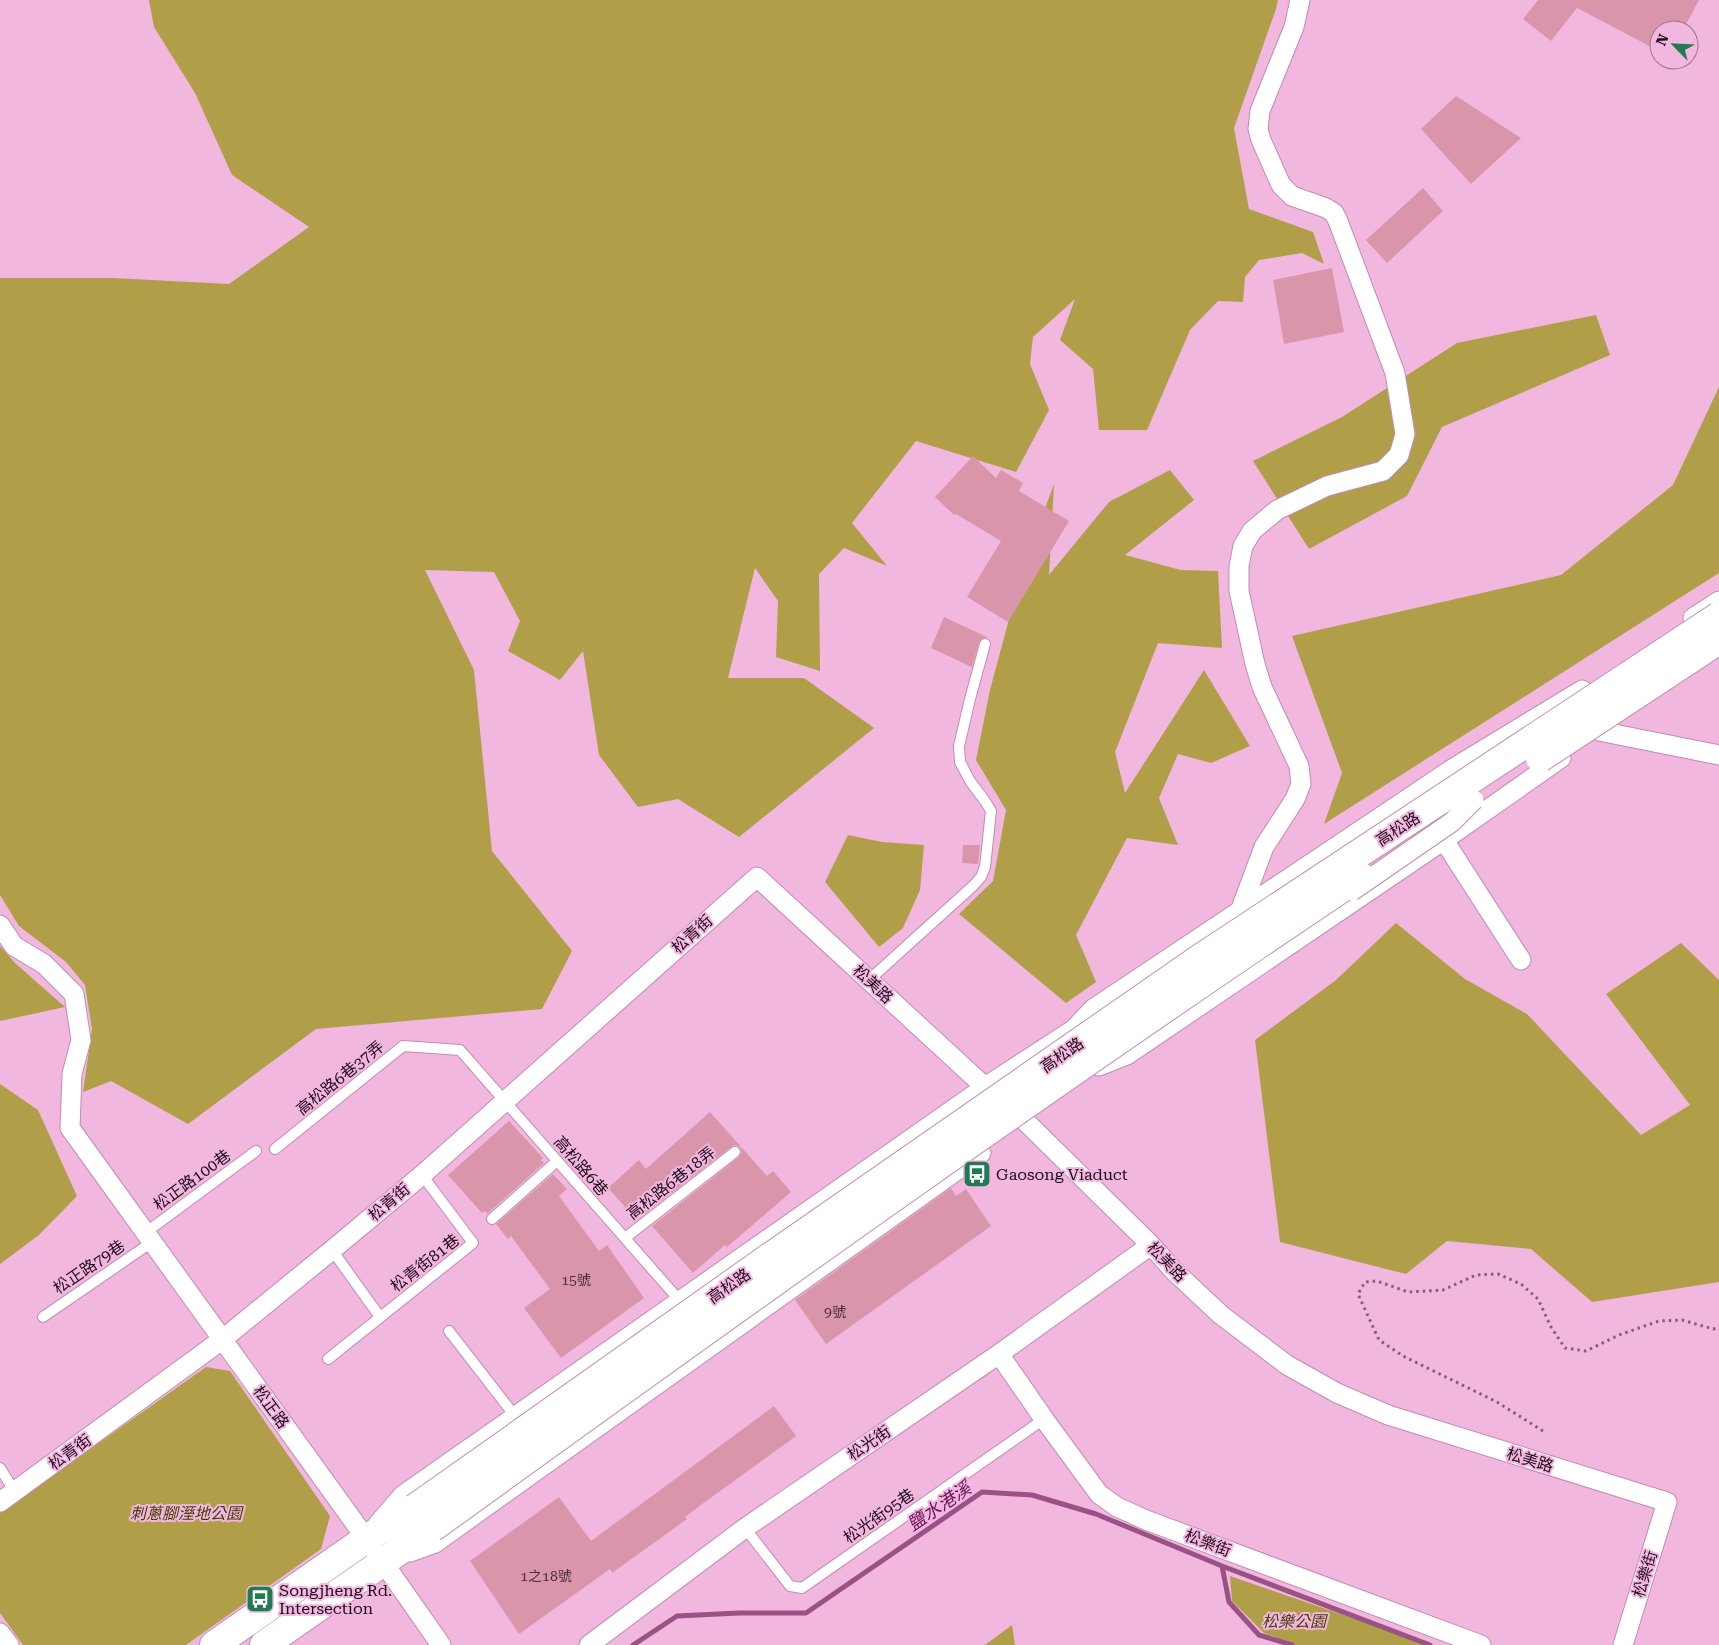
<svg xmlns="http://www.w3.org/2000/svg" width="1719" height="1645" font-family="'Roboto Serif','Noto Sans TC',serif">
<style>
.green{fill:#b09f48}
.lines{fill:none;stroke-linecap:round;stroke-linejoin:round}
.stream{stroke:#9a5186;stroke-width:5}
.building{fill:#d996ab}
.lane-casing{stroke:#c38bb1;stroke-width:12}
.street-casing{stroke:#c38bb1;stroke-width:21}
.secondary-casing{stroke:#c38bb1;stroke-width:30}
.path{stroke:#845e79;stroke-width:3;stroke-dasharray:2.5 4;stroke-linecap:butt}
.lane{stroke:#fff;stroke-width:10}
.street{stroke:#fff;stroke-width:19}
.secondary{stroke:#fff;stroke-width:28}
.street-bridge-casing{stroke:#c38bb1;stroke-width:21;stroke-linecap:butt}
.secondary-bridge-casing{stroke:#c38bb1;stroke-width:30;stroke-linecap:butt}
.street-bridge{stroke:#fff;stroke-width:19}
.secondary-bridge{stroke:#fff;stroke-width:28}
.labels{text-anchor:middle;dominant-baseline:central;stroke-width:4;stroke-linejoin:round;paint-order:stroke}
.number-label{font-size:14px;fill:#4e2e3e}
.street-label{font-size:16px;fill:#1f0b1a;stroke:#f2b7df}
.poi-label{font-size:16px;fill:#1f0b1a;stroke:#f2b7df;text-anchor:start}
.park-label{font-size:16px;font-style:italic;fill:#443b03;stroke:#f2b7df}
.water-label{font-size:18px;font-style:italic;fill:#681156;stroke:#f2b7df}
</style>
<rect width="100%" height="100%" fill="#f2b7df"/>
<path class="green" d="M149 0H1278L1276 9 1234 128 1249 209 1313 232 1324 264 1302 253 1259 260 1245 277 1243 302 1218 301 1190 330 1147 430H1099L1093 369 1060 340 1075 299 1033 337 1030 364 1049 410 1016 472 916 441 852 523 887 566 844 548 819 574 820 671 776 657 778 601 755 568 728 678H804L874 728 739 837 678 799 638 807 599 755 583 651 560 680 508 651 520 621 494 572 425 570 474 670 492 851 572 951 542 1009 316 1029 188 1124 111 1081 83 1092 92 1029 85 985 66 962 19 926 0 895V278H113L229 284 309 227 232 175 195 93 154 27Z
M1596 315 1610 355 1442 427 1407 496 1309 549 1253 461 1342 417 1457 343Z
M1719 387V573L1324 824 1342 773 1292 636 1561 575 1673 485Z
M1170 470 1194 500 1125 555 1181 570 1218 571 1222 648 1158 643 1115 752 1125 793 1204 670 1250 746 1211 763 1178 754 1159 798 1178 845 1127 838 1076 935 1096 982 1066 1003 959 914 993 881 1006 810 976 760 990 690 1021 574 1054 484 1049 575 1109 502Z
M848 835 882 842 924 845 920 890 903 928 879 947 825 882Z
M1396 923 1465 979 1527 1014 1641 1135 1690 1105 1606 994 1681 943 1719 980V1282L1592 1302 1531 1249 1447 1241 1406 1274 1280 1242 1255 1040 1336 980Z
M0 946 15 963 65 1007 0 1021Z
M0 1084 38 1110 77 1196 39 1235 0 1264Z
M206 1367 230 1371 330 1516 321 1549 186 1645H23L0 1613V1513Z
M1230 1576 1431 1645H1296L1264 1633 1232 1601Z
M1012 1625 1015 1645H985Z"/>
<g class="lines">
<path class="stream" d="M1222 1566 1430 1645
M633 1645 677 1616 739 1613H806L982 1492 1032 1495 1096 1514 1222 1566 1229 1602 1259 1635 1292 1645"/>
</g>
<path class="building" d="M1538 0H1699L1683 30H1659V51L1577 8 1551 41 1523 19Z
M1456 96 1521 138 1471 184 1421 129Z
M1423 188 1443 211 1387 263 1366 240Z
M1332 268 1344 332 1284 344 1273 280Z
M973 456 996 478 1001 470 1023 483 1019 491 1069 521 1008 622 967 597 1001 541 956 514 954 515 935 497Z
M944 617 987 637 981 639 979 642 972 667 931 648Z
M963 845H980L978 864 962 863Z
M710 1112 767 1176 773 1171 791 1192 727 1247 725 1245 693 1273 652 1226 739 1157 742 1152 740 1147 735 1145 731 1147 643 1215 641 1213 635 1218 608 1188 639 1160 646 1169Z
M509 1121 543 1158 541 1160 544 1163 487 1214 485 1211 482 1213 448 1175Z
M553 1174 567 1189 559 1196 599 1251 607 1245 644 1298 561 1358 524 1308 550 1289 511 1236 508 1239 496 1224Z
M951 1188 956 1196 966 1189 991 1226 826 1344 795 1300Z
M774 1406 796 1436 705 1502 685 1517 687 1519 612 1573 610 1569 519 1634 470 1561 559 1497 591 1541Z"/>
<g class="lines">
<defs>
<path id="lane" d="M869 980 973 886 981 877 985 867 991 811 985 801 970 781 960 762 959 746 970 699 985 644
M275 1149 403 1046 460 1050 680 1301
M492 1219 557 1161
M145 1233 256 1151
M625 1238 735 1152
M332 1250 380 1317
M43 1317 152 1242
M449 1331 515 1416
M328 1359 473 1243 422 1175
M0 1468 15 1492
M745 1528 790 1586 802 1588 1044 1419"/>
<path id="street" d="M1693 618 1719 601
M1585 716 1599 731 1719 755
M1438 831 1521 960
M1240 911 1264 847 1295 799 1301 784 1299 766 1262 687 1255 664 1239 591V566L1243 546 1252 531 1277 510 1327 486 1383 471 1399 455 1405 434 1395 373 1338 221 1334 213 1326 208 1292 196 1281 185 1261 140 1258 129 1260 111 1294 27 1300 0
M0 925 14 946 44 964 74 994 81 1040 72 1074 70 1128 383 1562 441 1645
M1075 1028 1093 1009 1415 794 1452 769 1582 690
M1099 1066 1127 1055 1444 840 1561 758
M999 1354 1044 1419 1099 1494 1117 1507 1146 1520 1481 1645
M0 1502 223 1339 332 1250 422 1175 757 877 985 1087 1025 1121 1151 1245 1173 1270 1221 1315 1287 1365 1337 1393 1388 1415 1667 1502 1623 1645
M378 1524 403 1495 985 1087 1085 1022
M410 1552 435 1543 981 1153
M0 1633 9 1645
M589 1645 745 1528 999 1354 1151 1245"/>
<path id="secondary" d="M214 1645 366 1539 415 1508
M264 1645 432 1528"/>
</defs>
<use href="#lane" class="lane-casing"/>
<use href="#street" class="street-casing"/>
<use href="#secondary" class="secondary-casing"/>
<path class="path" d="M1543 1431 1497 1402 1403 1356 1379 1340 1358 1294 1365 1282 1377 1281 1408 1292 1443 1290 1476 1275 1498 1274 1521 1284 1538 1299 1551 1327 1565 1348 1586 1351 1619 1335 1659 1321 1682 1320 1713 1329 1719 1328"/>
<use href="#lane" class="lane"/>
<use href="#street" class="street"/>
<use href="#secondary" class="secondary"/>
<defs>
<path id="street-bridge" d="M1352 891 1452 822 1474 800"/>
<path id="secondary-bridge" d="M1540 758 1719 640
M415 1508 767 1259 1199 959 1719 616
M432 1528C739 1306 1046 1086 1360 876"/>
</defs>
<use href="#street-bridge" class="street-bridge-casing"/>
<use href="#secondary-bridge" class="secondary-bridge-casing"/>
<use href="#street-bridge" class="street-bridge"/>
<use href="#secondary-bridge" class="secondary-bridge"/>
</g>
<defs>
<symbol id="bus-square" viewBox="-11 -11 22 22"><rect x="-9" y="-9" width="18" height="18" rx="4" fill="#207b51" stroke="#f2b7df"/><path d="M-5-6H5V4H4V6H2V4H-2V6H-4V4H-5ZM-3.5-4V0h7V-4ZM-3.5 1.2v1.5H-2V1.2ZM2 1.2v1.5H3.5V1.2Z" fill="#fff"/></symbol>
</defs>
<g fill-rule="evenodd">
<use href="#bus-square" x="961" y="1158" width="32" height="32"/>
<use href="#bus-square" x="244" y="1583" width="32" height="32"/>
</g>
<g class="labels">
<g class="number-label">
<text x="576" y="1280">15號</text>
<text x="835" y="1312">9號</text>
<text x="546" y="1576">1之18號</text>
</g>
<g class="street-label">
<text transform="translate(1398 829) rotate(-33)">高松路</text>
<text transform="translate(692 934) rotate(-42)">松青街</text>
<text transform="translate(873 984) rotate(43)">松美路</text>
<text transform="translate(1062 1055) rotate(-35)">高松路</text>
<text transform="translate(340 1078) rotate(-39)">高松路6巷37弄</text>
<text transform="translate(581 1166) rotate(49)">高松路6巷</text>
<text transform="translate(192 1180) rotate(-36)">松正路100巷</text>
<text transform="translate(671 1183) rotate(-38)">高松路6巷18弄</text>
<text transform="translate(389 1202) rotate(-40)">松青街</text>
<text transform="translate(1167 1262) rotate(46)">松美路</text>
<text transform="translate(425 1263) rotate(-38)">松青街81巷</text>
<text transform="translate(89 1267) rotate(-34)">松正路79巷</text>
<text transform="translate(729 1286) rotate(-35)">高松路</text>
<text transform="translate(271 1407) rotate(54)">松正路</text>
<text transform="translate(869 1443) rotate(-34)">松光街</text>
<text transform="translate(70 1452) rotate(-36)">松青街</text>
<text transform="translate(1530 1460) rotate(17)">松美路</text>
<text transform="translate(879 1516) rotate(-35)">松光街95巷</text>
<text transform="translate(1208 1543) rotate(21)">松樂街</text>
<text transform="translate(1645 1574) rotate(-73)">松樂街</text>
</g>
<g class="poi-label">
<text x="996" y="1174">Gaosong Viaduct</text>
<text x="279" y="1590">Songjheng Rd.<tspan x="279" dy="18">Intersection</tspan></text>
</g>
<g class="park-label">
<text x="186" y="1513">刺蔥腳溼地公園</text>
<text x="1294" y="1621">松樂公園</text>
</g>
<g class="water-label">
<text transform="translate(939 1506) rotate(-34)">鹽水港溪</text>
</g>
</g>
<g transform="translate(1674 45) rotate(294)"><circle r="24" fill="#f2b7df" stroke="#9e7290"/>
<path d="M0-4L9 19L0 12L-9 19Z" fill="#207b51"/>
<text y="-8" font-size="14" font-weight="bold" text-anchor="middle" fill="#1f0b1a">N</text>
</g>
</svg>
